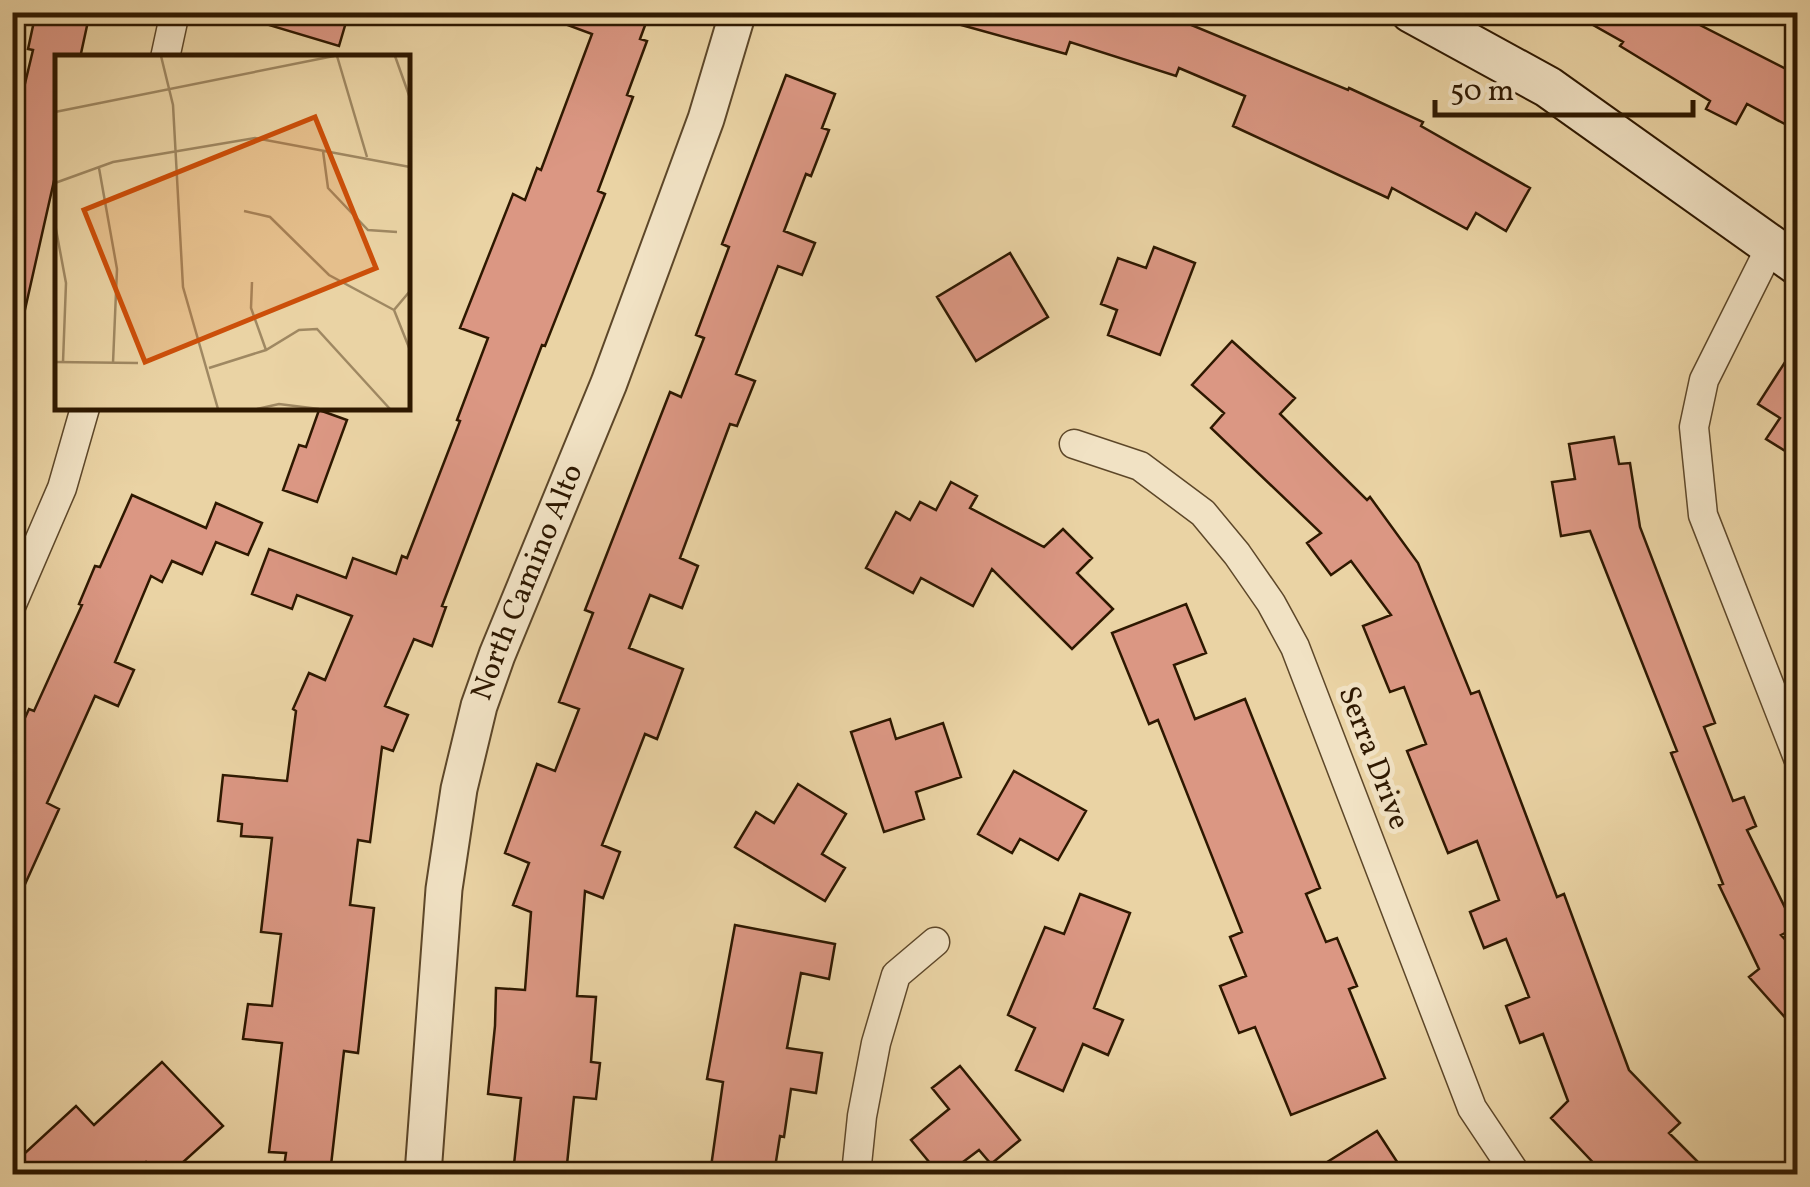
<svg xmlns="http://www.w3.org/2000/svg" width="1810" height="1187" font-family="Vollkorn,serif">
<style>
.building{fill:#db9783;stroke:#2e1800;stroke-width:2.5}
.lines{fill:none;stroke-linecap:round;stroke-linejoin:round}
.minor-casing{stroke:#5d4729;stroke-width:31}
.tertiary-casing{stroke:#5d4729;stroke-width:39}
.secondary-casing{stroke:#2e1800;stroke-width:44}
.minor{stroke:#f1e2c4;stroke-width:28}
.tertiary{stroke:#f1e2c4;stroke-width:35}
.secondary{stroke:#f1e2c4;stroke-width:40}
.labels{text-anchor:middle;dominant-baseline:central;stroke-width:10;stroke-linejoin:round;paint-order:stroke}
.street-label{font-size:30px;fill:#2e1800;stroke:#f1e2c4}
.inset-road{fill:none;stroke:#9f8862;stroke-width:2.5}
.view{fill:#cc4f0a;fill-opacity:0.15;stroke:#cc4f0a;stroke-width:5}
.inset-edge{fill:none;stroke:#2e1800;stroke-width:5}
</style>
<rect width="100%" height="100%" fill="#ead3a4"/>
<filter id="stains"><feTurbulence type="fractalNoise" baseFrequency=".002" numOctaves="4"/><feColorMatrix values="0 0 0 0 .2 0 0 0 0 .09 0 0 0 0 .02 0 0 0 .5 -.17"/></filter>
<radialGradient id="worn" r=".72"><stop offset=".6" stop-color="#630" stop-opacity="0"/><stop offset="1" stop-color="#630" stop-opacity=".3"/></radialGradient>
<path class="building" d="M36 12H90L80 58H58V163L24 314 12 313V138L33 50 28 49Z
M250 12H349L339 46 249 19Z
M543 12H650L640 39 647 41 627 95 633 97 598 191 605 194 545 346 542 345 442 606 446 607 432 646 414 639 385 706 408 715 393 751 382 747 370 842 358 840 350 905 374 908 358 1053 344 1051 330 1174H283L286 1153 269 1152 282 1043 243 1039 248 1004 272 1006 281 934 261 932 272 838 241 836 242 824 218 821 223 775 287 781 296 711 293 709 309 673 325 680 352 616 297 595 292 609 252 594 269 549 346 578 353 558 396 574 402 556 407 558 460 421 457 420 488 338 460 328 513 194 525 200 537 168 541 170 592 34 543 16Z
M949 12H1160L1348 90 1349 88 1423 122 1421 126 1530 188 1506 231 1476 213 1467 229 1392 188 1388 198 1233 126 1245 96 1179 68 1176 76 1070 42 1066 54 947 21Z
M1570 12H1705L1698 24 1798 75V131L1747 104 1736 124 1706 109 1710 101 1620 46 1623 42Z
M786 75 835 94 822 128 829 130 811 176 806 174 784 231 815 243 802 275 778 266 736 374 755 381 737 426 730 424 680 558 698 566 682 608 650 595 629 648 683 669 657 739 645 734 602 845 620 852 603 898 585 891 577 996 596 997 591 1062 600 1063 596 1099 574 1097 566 1174H513L521 1098 488 1094 495 1026 496 988 525 990 531 912 513 905 529 863 505 853 537 764 555 771 579 709 559 702 593 613 585 610 670 392 681 397 704 338 696 335 729 247 722 244Z
M1154 247 1195 263 1160 355 1108 335 1117 310 1101 304 1118 258 1146 268Z
M1010 253 1048 317 976 361 937 297Z
M1232 341 1295 398 1280 414 1367 500 1370 497 1418 563 1471 694 1479 691 1557 897 1564 894 1629 1070 1680 1123 1669 1133 1710 1174H1604L1551 1118 1568 1101 1543 1034 1520 1043 1506 1006 1529 997 1506 939 1484 948 1470 912 1499 900 1477 841 1448 853 1407 751 1426 744 1404 687 1390 692 1363 626 1391 615 1351 561 1331 575 1307 543 1321 533 1211 428 1224 413 1192 385Z
M1798 342V459L1766 439 1780 418 1758 404Z
M319 410 347 420 317 502 283 490 299 445 306 447Z
M1614 437 1619 464 1630 463 1640 527 1715 723 1704 727 1733 801 1744 797 1756 826 1747 830 1795 928 1781 935 1798 953V1032L1749 977 1759 969 1719 885 1723 884 1671 753 1677 751 1590 531 1561 536 1552 482 1575 479 1569 444Z
M951 482 977 496 970 508 1044 547 1063 529 1092 558 1077 573 1113 609 1072 649 992 569 973 606 921 578 913 593 866 568 896 512 910 520 920 502 936 510Z
M132 495 206 528 216 503 262 523 248 555 216 542 202 574 172 561 162 582 151 576 115 662 134 670 118 706 95 696 47 803 59 809 12 913V746L29 709 34 711 82 605 79 604 95 566 100 567Z
M1186 604 1206 653 1174 665 1195 719 1245 699 1320 888 1306 894 1326 942 1337 938 1357 986 1349 989 1385 1078 1291 1115 1255 1027 1239 1033 1220 986 1246 976 1230 937 1242 932 1158 720 1149 724 1112 633Z
M890 719 896 739 943 723 961 777 916 792 924 819 884 832 851 732Z
M1014 771 1086 811 1058 860 1020 839 1012 853 978 834Z
M798 784 846 814 822 854 845 868 825 901 735 847 756 812 774 823Z
M1080 894 1130 913 1094 1008 1123 1020 1108 1055 1083 1044 1063 1091 1016 1070 1035 1028 1008 1015 1045 927 1064 934Z
M735 925 835 944 829 979 801 973 787 1048 822 1053 816 1093 791 1089 784 1137 780 1136 774 1174H710L723 1082 707 1079Z
M162 1062 223 1126 170 1174H157L146 1162 133 1174H12V1165L76 1106 94 1125Z
M960 1066 1020 1140 991 1164 979 1150 947 1174H939L911 1140 949 1109 932 1088Z
M1377 1131 1405 1174H1308Z"/>
<g class="lines">
<defs>
<path id="minor" d="M165 58 175 12
M1771 246 1704 380 1694 427 1703 515 1798 758
M1074 444 1140 466 1203 513 1237 554 1271 603 1295 647 1472 1108 1516 1174
M12 604 62 488 85 408
M856 1174 862 1116 876 1043 896 975 935 942"/>
<g id="tertiary">
<path id="s1" d="M423 1174 444 889 459 789 479 706 497 655 609 383 706 119 738 12"/>
</g>
<path id="secondary" d="M1411 12 1548 87 1798 265"/>
</defs>
<use href="#minor" class="minor-casing"/>
<use href="#tertiary" class="tertiary-casing"/>
<use href="#secondary" class="secondary-casing"/>
<use href="#minor" class="minor"/>
<use href="#tertiary" class="tertiary"/>
<use href="#secondary" class="secondary"/>
</g>
<g class="labels">
<g class="street-label">
<text stroke="none"><textPath href="#s1" startOffset="605">North Camino Alto</textPath></text>
<text transform="translate(1373 758) rotate(69)">Serra Drive</text>
</g>
</g>
<g transform="translate(55 55)">
<rect width="355" height="355" fill="#ead3a4"/>
<path class="inset-road" d="M106 1 118 50 128 232 163 354M282 1 312 102M340 1 355 43M0 57 279 1M268 96 273 133 313 175 342 177M44 113 62 214 58 308M0 128 58 107 200 83 355 112M189 156 215 162 274 220 339 255M0 169 11 228 8 307M197 227 196 253 211 295M355 236 339 255 355 295M0 307 83 308M154 313 211 295 244 275 262 274 335 354M202 354 224 349 264 354"/>
<path class="view" d="M260 62 321 213 90 307 29 155Z"/>
<rect width="355" height="355" class="inset-edge"/>
</g>
<rect width="1810" height="1187" fill="none" stroke="#ead3a4" stroke-width="50"/>
<rect x="15" y="15" width="1780" height="1157" fill="none" stroke="#2e1800" stroke-width="5"/>
<rect x="25" y="25" width="1760" height="1137" fill="none" stroke="#2e1800" stroke-width="2.5"/>
<path d="M1435 100v15h258v-15" fill="none" stroke="#2e1800" stroke-width="5"/>
<text x="1450" y="100" font-size="30" fill="#2e1800" stroke="#f1e2c4" stroke-width="8" paint-order="stroke">50 m</text>
<rect width="100%" height="100%" filter="url(#stains)"/>
<rect width="100%" height="100%" fill="url(#worn)"/>
</svg>
